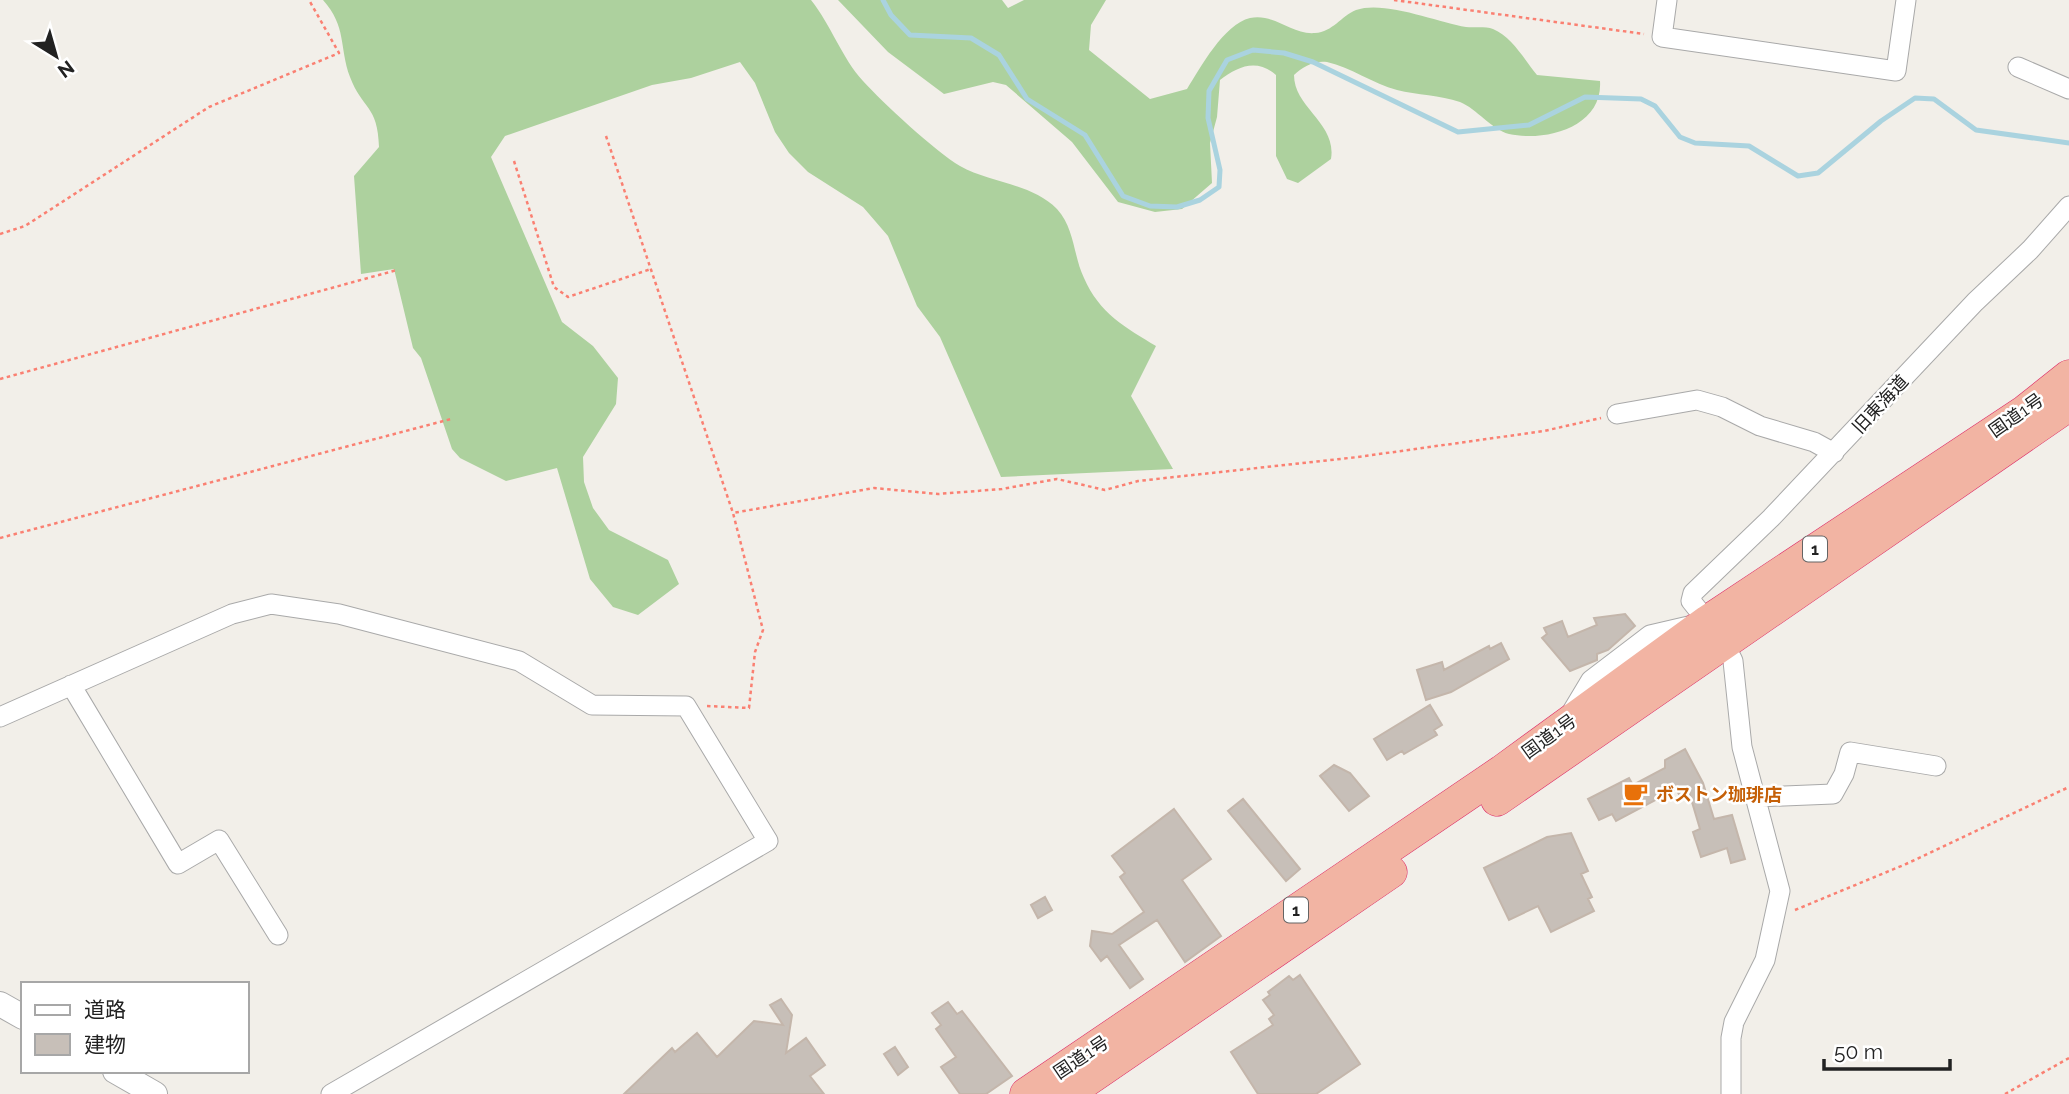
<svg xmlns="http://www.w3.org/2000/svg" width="2069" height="1094" font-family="Raleway,'Noto Sans JP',sans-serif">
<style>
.forest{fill:#add19e}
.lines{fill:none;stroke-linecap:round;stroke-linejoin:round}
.stream{stroke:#aad3df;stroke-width:5}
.building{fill:#c7bfb8;stroke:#c4b6ab;stroke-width:2}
.minor-casing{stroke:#a9a9a9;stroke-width:21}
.tertiary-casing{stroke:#a9a9a9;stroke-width:26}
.trunk-casing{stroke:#dc2a67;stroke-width:33}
.path{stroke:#fa8072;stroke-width:2.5;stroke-dasharray:3.5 3.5;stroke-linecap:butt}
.minor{stroke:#fff;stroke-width:19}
.tertiary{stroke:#fff;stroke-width:24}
.trunk{stroke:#f2b4a3;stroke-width:32}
.labels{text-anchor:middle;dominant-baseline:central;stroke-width:5;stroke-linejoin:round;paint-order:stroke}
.shield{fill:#fff;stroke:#646464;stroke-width:2}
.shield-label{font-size:16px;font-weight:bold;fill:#222}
.street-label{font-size:18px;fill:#222;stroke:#fff}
.food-label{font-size:18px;font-weight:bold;fill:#c56008;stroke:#fff;text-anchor:start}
</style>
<rect width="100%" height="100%" fill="#f2efe9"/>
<path class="forest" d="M323 0H811C831 25 842 58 863 81 882 102 936 152 960 166 990 183 1031 183 1057 209 1075 229 1073 255 1084 278 1099 313 1126 328 1156 346L1131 396 1173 469 1001 477 940 337 917 306 888 236 863 207 808 172 789 153 775 132 755 83 740 62 691 78 652 85 505 136 491 157 562 322 593 346 618 378 616 404 583 457 584 482 593 508 609 530 668 560 679 584 638 615 613 607 590 579 557 468 506 481 460 458 452 449 421 358 413 348 394 269 361 274 354 176 379 147C378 105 362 109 350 77 339 47 347 27 323 0Z
M838 0H1002L1008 8 1024 0H1106L1091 25 1089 50 1150 99 1187 89C1200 68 1224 24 1250 18 1275 13 1291 35 1315 33 1333 32 1341 16 1356 10 1384 0 1437 22 1466 27 1474 28 1485 26 1493 29 1512 37 1524 59 1537 75L1600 81C1603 127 1546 142 1509 134 1491 129 1477 109 1460 102 1440 95 1417 95 1397 90 1373 84 1351 67 1327 62 1315 60 1302 67 1294 75 1294 108 1337 123 1331 159L1298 183 1287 179 1276 156V75C1257 58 1238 66 1220 80L1217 117 1210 143 1212 183 1182 209 1155 212 1118 202 1072 142 1006 85 993 82 944 94 888 52Z"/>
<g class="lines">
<path class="stream" d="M883 0 891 15 910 35 971 38 999 55 1027 99 1085 135 1123 196 1150 206 1177 207 1200 200 1219 187 1220 170 1208 118 1209 91 1227 60 1253 50 1284 53 1313 62 1458 132 1529 125 1585 97 1641 99 1655 106 1680 137 1695 143 1749 146 1798 176 1818 173 1881 121 1915 98 1934 99 1976 130 2069 143"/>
</g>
<path class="building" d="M1625 614 1635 626 1608 650 1597 654V660L1570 671 1542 638 1547 634 1544 628 1562 621 1568 637 1597 625 1594 618Z
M1501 643 1509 659 1451 692 1426 700 1417 670 1442 662 1444 670 1489 646 1490 649Z
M1430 705 1442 725 1434 730 1437 735 1404 754 1402 751 1387 760 1374 739Z
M1685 749 1703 783 1714 819 1732 815 1745 859 1731 863 1727 848 1701 857 1693 832 1700 829 1689 792 1680 796 1676 789 1616 821 1612 814 1599 820 1588 799 1629 778 1633 785 1665 768V760Z
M1334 765 1350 773 1369 796 1349 811 1320 776Z
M1243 799 1300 869 1286 881 1228 811Z
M1174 809 1211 859 1182 880 1221 936 1185 962 1157 920 1119 945 1143 979 1130 988 1107 956 1101 961 1090 946 1092 931 1112 934 1144 912 1120 877 1125 873 1112 856Z
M1571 833 1588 871 1581 874 1592 897 1588 899 1594 911 1551 932 1538 906 1509 920 1484 868 1547 837Z
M1045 897 1052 910 1038 918 1031 905Z
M1300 975 1360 1064 1316 1094H1258L1231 1052 1273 1025 1269 1019 1274 1015 1263 1000 1270 995 1268 992 1289 976 1293 980Z
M781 999 792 1015 786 1053 806 1038 825 1065 810 1076 824 1094H624L672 1048 675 1052 697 1033 717 1057 754 1021 783 1025 770 1005Z
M948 1002 957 1014 962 1011 1012 1076 986 1094H960L941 1067 956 1057 936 1029 941 1025 932 1013Z
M895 1047 908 1067 898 1075 884 1054Z"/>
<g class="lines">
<defs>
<path id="minor" d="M1667 0 1662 37 1896 71 1906 0
M2018 67 2069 89
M1617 414 1697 400 1722 407 1760 426 1814 442 1834 453
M71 685 178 864 219 840 278 935
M1570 715 1591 680 1650 635 1693 625
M0 717 232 614 271 604 339 614 519 661 592 705 686 706 768 841 331 1094
M1756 797 1833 794 1844 774 1850 752 1936 766
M1731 1094V1038L1734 1022 1765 960 1780 891 1742 747 1733 661 1724 642 1691 601 1693 593 1771 518 1975 302 2030 250 2069 206"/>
<path id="tertiary" d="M0 1004 23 1017
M115 1071 155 1094"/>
<path id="trunk" d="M1497 800 2069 405
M1026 1094 1502 771 1708 621 2025 411 2069 376
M1067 1094 1391 872"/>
</defs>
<use href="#minor" class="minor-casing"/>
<use href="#tertiary" class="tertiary-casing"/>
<use href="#trunk" class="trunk-casing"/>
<path class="path" d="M1394 0 1644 34
M606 136 733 513
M514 161 554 287 568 297 651 269
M0 234 25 226 209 107 339 53 309 0
M0 379 397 270
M0 538 451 419
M707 706 749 708 755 652 763 630 733 513 874 488 938 494 1002 489 1057 479 1105 490 1138 481 1358 457 1544 431 1601 418
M1795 910 1906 864 2069 787
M2005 1094 2069 1058"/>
<use href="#minor" class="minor"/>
<use href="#tertiary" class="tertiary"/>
<use href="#trunk" class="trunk"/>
</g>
<defs>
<symbol id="cafe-bare" viewBox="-9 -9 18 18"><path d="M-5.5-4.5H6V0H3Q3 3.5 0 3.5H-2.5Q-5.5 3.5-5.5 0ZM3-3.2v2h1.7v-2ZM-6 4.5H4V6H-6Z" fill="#e8710a" stroke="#fff" stroke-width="2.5" paint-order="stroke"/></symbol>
</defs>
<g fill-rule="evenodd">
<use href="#cafe-bare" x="1618" y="776" width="35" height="35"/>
</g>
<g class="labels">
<g class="shield">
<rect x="1803" y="536.5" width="24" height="25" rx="5"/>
<rect x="1284" y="897.5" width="24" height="25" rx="5"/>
</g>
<g class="shield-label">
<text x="1815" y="549">1</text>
<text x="1296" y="910">1</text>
</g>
<g class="street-label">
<text transform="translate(1880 404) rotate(-47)">旧東海道</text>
<text transform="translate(2016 415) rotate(-35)">国道1号</text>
<text transform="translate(1549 736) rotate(-36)">国道1号</text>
<text transform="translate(1081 1057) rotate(-34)">国道1号</text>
</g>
<g class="food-label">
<text x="1656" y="794">ボストン珈琲店</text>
</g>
</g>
<rect x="21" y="982" width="228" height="91" fill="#ffffff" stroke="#a7a7a7" stroke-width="2"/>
<rect x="35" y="1005" width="35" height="10" fill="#ffffff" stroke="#a7a7a7" stroke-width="2"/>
<text x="84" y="1017" font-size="21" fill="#222222">道路</text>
<rect x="35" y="1034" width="35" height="21" fill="#c7bfb8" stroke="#a7a7a7" stroke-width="2"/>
<text x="84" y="1052" font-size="21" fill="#222222">建物</text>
<g transform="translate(56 56) rotate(143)" stroke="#ffffff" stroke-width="5" paint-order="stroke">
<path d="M0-5L12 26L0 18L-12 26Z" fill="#222222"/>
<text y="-10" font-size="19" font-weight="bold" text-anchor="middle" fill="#222222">N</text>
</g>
<path d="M1824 1059v10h126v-10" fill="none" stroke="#222222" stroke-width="3.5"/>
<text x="1834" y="1059" font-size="21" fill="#222222" stroke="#ffffff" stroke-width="5" paint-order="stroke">50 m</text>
</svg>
